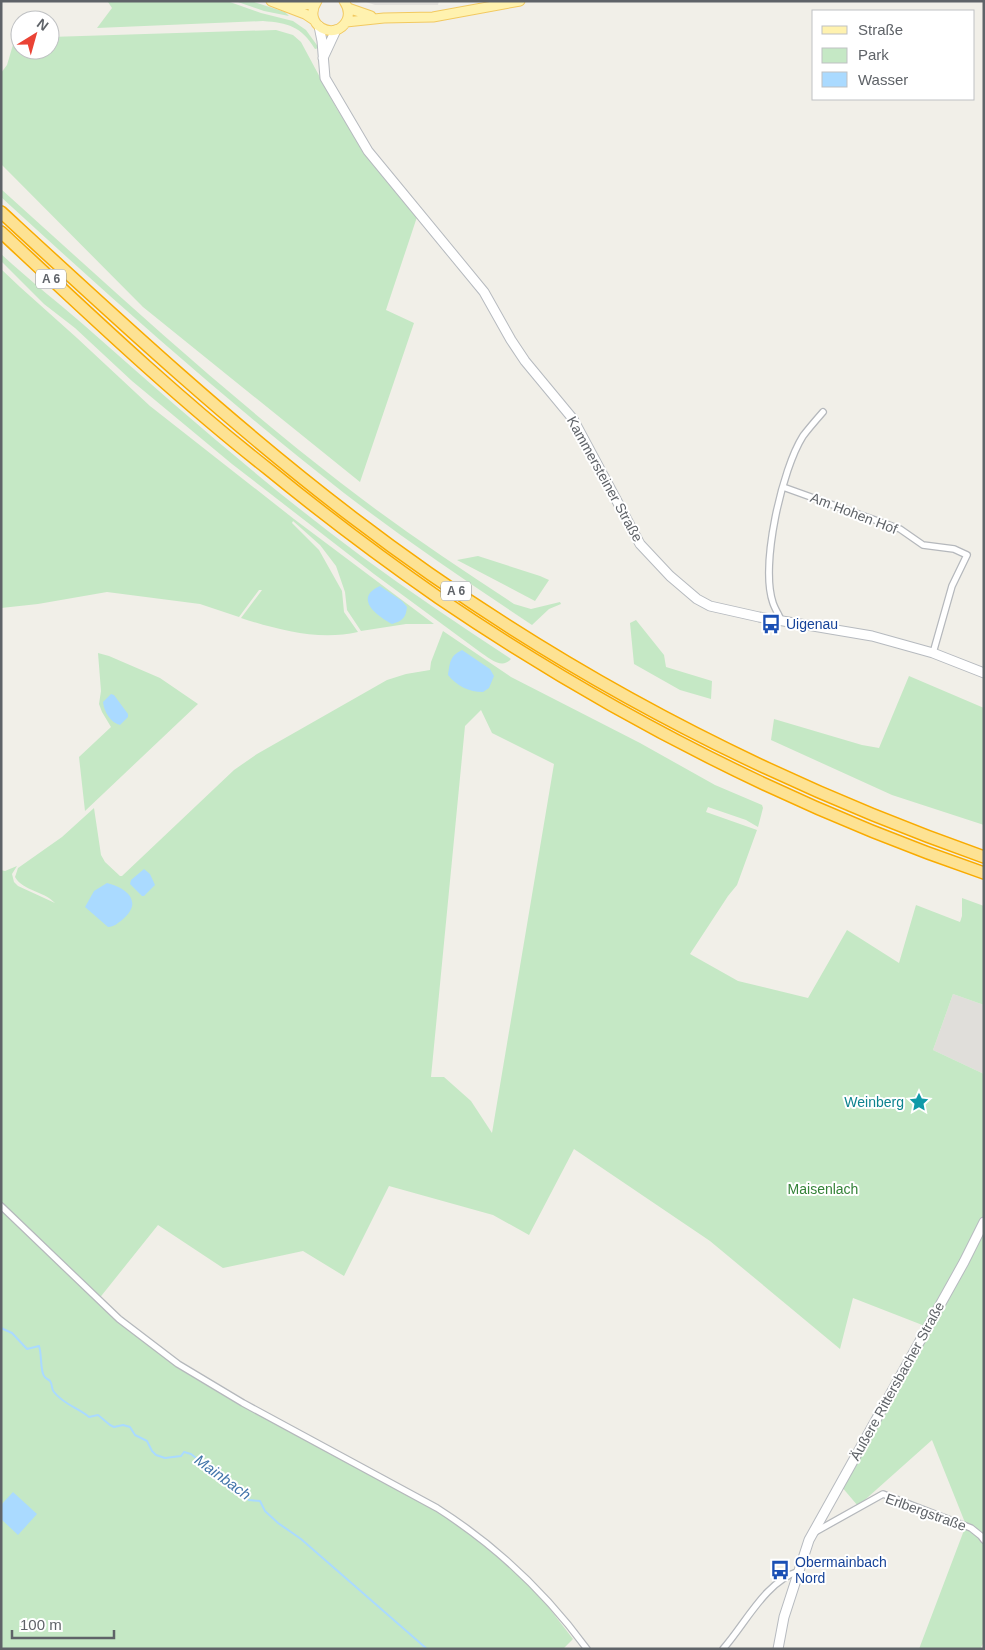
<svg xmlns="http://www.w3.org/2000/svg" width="985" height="1650" font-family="Helvetica,sans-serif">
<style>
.industrial{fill:#e0deda}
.green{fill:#c5e8c5;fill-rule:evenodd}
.water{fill:#aadaff}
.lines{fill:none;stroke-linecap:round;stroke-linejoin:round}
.stream{stroke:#aadaff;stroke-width:2}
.street-casing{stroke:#b5b8bc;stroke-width:8}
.secondary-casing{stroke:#b6babf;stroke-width:11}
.primary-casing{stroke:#f2c960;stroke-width:11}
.highway-casing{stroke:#f9ab00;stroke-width:14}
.street{stroke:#fff;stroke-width:5.5}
.secondary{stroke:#fff;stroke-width:9}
.primary{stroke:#fff2af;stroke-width:9}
.highway{stroke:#fde293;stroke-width:11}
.labels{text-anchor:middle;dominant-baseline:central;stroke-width:4;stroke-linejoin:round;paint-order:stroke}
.shield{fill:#fff;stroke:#8f9295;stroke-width:1}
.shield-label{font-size:12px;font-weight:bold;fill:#5f6368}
.street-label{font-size:14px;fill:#5f6368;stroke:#fff}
.transit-label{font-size:14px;fill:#164399;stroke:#fff;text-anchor:start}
.culture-label{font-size:14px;fill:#0d838f;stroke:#fff;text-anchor:end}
.park-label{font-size:14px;fill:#348238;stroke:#fff}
.water-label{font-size:15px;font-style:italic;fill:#4174aa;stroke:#fff}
</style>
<rect width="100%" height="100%" fill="#f1efe8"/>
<path class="industrial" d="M363 1H439L438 5H375Z
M953 994 984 1005V1074L933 1050Z"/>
<path class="green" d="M104 1H227L261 13 293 21 306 30 319 48 315 49C301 26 288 23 263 21L97 28 112 8 108 2Z
M235 1H251L285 12 289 16 264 11Z
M276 30 293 35 301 42 337 109 354 135 417 217 386 310 414 323 360 482 143 307 1 164V73L7 65 15 38H20V50H50V37Z
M1 189C112 289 222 391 341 483 396 526 455 565 514 604L531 609 560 602 561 604 549 609 532 625C469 583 405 540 344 493 225 400 112 299 1 197Z
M1 254C31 282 63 306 93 333 180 410 268 487 361 556 410 592 461 626 511 659 502 670 489 658 480 652L374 574 232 464 132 381 75 328 44 304 1 261Z
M1 269 20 287 77 338 150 406 294 519 434 624H406L361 631 347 610 345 592 336 566 320 545 293 521 292 523 319 550 342 591 344 612 358 632C319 641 278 630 241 618L262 590H259L239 617 200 604 107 592 38 604 1 608Z
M478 556 540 576 549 580 535 601 457 560Z
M636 620 664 655 666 667 712 681 711 699 680 690 634 664 630 623Z
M443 631 511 677 640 743 715 785 762 805 763 808 758 827 746 820 708 807 706 812 757 830 737 885 728 896 690 954 738 981 808 998 847 930 899 963 916 905 960 922 962 916V898L984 906V1005L953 994 933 1050 984 1074V1642L980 1649H919L966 1525 932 1440 858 1506 841 1486 930 1328 853 1298 840 1349 710 1241 574 1149 529 1235 493 1215 389 1186 344 1276 303 1251 223 1268 158 1225 98 1300 133 1333 219 1389 453 1518 526 1578 573 1639 563 1649H1V870L5 871 17 866 12 874 14 882 18 886 55 903C44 891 23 891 15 877L18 868 62 837 94 808 101 855 105 862 120 876H122L234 770 257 754 387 680 406 674 430 670 431 662ZM481 710 492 733 554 764 492 1133 471 1101 444 1077H431L465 726Z
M98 653 109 656 160 678 198 704 85 811 79 757 111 727 102 712 99 704 101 691Z
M909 676 984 708V825L892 795 771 740 774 719 862 745 879 748Z"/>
<path class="water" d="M380 586 402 601 407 607C406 618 402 621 392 624 377 616 353 598 380 586Z
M462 650 490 669 494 676 489 688 483 692C469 692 457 686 448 675 450 662 450 656 462 650Z
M111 694 114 695 128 714V717L120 725C111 723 104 712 103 702Z
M144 869 150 874 155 885 144 896H142L130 884 131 880Z
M107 883C127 888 144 902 122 920 118 923 114 927 108 927L85 907 94 891Z
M13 1492 37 1514 18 1535 1 1519V1505Z"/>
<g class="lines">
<path class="stream" d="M1 1328 12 1333 27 1349 39 1346C42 1354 40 1370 44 1376 45 1378 49 1380 50 1381 53 1385 51 1389 54 1392 63 1404 78 1408 89 1417L98 1415 110 1425 114 1427 123 1425 130 1427 135 1435 147 1441 152 1451 156 1455 165 1458 181 1456 184 1452 191 1454 249 1500 260 1501 265 1511 278 1523 301 1539 427 1649"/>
<defs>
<path id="street" d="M783 487 900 529 923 545 954 549 967 555 952 586 933 653
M781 620C779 615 775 609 773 603 760 565 782 469 803 436 809 428 816 420 823 412
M1 1206 119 1319 178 1364 243 1403 437 1508C495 1545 546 1593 587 1649
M815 1532 883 1494 971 1528 981 1536 984 1540
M723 1649C746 1623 765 1582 799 1571"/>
<path id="secondary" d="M319 26 322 41 325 78 368 151 484 292 511 340 525 361 573 419 640 544 670 576 697 599 710 606 759 617 872 636 933 653 984 673
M323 58 336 30
M778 1649 784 1617 809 1540 964 1262 984 1222"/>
<path id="primary" d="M271 1 305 14 314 20
M317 1C301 25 336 43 347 20 350 13 348 7 344 1
M288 5H302L315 3
M348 8 371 16
M346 22 384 18 433 17 520 1"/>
<path id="highway" d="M1 212C115 317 229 423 352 517 543 663 757 777 984 857
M1 232C88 313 175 396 268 469 323 514 380 557 439 598 607 712 791 807 984 873"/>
</defs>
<use href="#street" class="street-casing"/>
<use href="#secondary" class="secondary-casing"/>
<use href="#primary" class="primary-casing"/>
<use href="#highway" class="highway-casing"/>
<use href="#street" class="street"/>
<use href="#secondary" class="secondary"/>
<use href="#primary" class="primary"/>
<use href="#highway" class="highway"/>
</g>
<defs>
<symbol id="bus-bare" viewBox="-9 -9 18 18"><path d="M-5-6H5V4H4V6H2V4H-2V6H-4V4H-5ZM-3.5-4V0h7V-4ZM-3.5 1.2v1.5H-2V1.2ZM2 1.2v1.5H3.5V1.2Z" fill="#1a4fb4" stroke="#fff" stroke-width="2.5" paint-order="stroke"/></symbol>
<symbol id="sight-bare" viewBox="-9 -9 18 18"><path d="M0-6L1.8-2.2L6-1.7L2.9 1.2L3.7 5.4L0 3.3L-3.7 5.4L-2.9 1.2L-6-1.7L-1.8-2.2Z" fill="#0f9aa8" stroke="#fff" stroke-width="2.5" paint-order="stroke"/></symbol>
</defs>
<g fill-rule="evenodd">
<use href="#bus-bare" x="757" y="610" width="28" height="28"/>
<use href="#sight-bare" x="905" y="1088" width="28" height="28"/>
<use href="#bus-bare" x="766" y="1556" width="28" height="28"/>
</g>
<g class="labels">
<g class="shield">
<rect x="36" y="269.5" width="30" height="19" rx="4"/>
<rect x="441" y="581.5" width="30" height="19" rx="4"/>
</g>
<g class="shield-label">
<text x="51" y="279">A 6</text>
<text x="456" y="591">A 6</text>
</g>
<g class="street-label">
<text transform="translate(605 479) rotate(61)">Kammersteiner Straße</text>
<text transform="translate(854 513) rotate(21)">Am Hohen Hof</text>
<text transform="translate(897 1381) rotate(-61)">Äußere Rittersbacher Straße</text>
<text transform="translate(926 1512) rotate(20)">Erlbergstraße</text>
</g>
<g class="transit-label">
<text x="786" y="624">Uigenau</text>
<text x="795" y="1562">Obermainbach<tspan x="795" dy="16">Nord</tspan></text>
</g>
<g class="culture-label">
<text x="904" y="1102">Weinberg</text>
</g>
<g class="park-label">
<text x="823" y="1189">Maisenlach</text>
</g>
<g class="water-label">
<text transform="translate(223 1477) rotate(36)">Mainbach</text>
</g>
</g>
<rect width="985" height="1650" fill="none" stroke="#5f6368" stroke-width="5"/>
<rect x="812" y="10" width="162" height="90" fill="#ffffff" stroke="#bfc1c3"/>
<rect x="822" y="26" width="25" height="8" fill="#fff2af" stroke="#bfc1c3"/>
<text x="858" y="35" font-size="15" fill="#5f6368">Straße</text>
<rect x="822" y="48" width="25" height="15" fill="#c5e8c5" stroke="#bfc1c3"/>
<text x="858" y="60" font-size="15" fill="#5f6368">Park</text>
<rect x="822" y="72" width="25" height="15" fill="#aadaff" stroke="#bfc1c3"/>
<text x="858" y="85" font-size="15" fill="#5f6368">Wasser</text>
<g transform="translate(35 35) rotate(37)"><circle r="24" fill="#ffffff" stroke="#bfc1c3"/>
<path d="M0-4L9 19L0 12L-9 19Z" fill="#ea4335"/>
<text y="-8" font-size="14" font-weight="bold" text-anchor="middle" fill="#5f6368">N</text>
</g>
<path d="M12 1630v8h102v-8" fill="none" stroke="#5f6368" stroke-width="2.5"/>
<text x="20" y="1630" font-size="15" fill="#5f6368" stroke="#ffffff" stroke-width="4" paint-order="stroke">100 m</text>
</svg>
